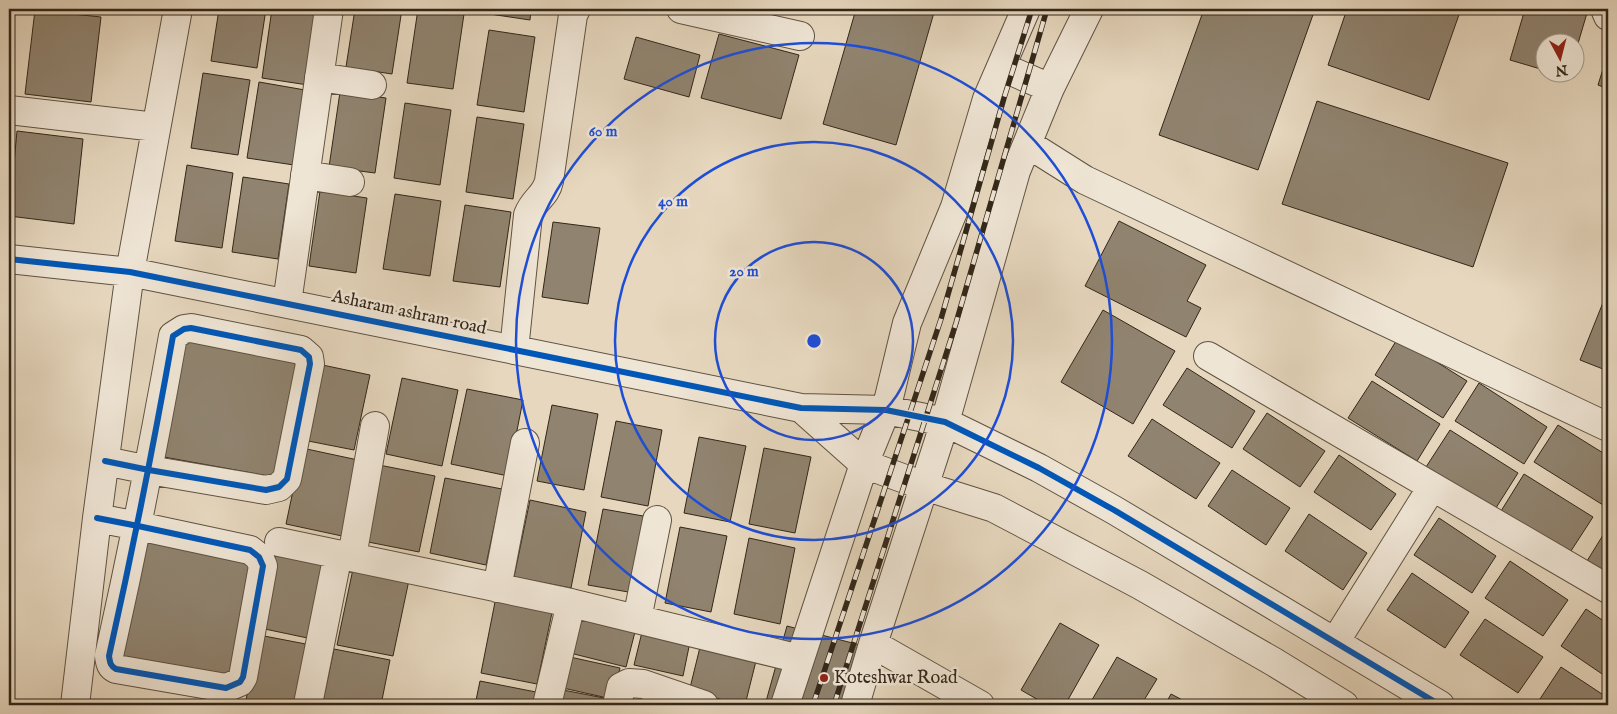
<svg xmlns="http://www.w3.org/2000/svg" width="1617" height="714" font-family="'IM FELL English',serif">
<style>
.building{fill:#90836f;stroke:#322719}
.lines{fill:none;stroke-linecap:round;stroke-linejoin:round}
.minor-casing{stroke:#5f5342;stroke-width:30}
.minor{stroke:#efe5d5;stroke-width:28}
.rail-casing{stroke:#322719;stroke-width:5.5}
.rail{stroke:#efe5d5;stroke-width:4;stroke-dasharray:11;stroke-linecap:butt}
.cycleway-casing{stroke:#efe5d5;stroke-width:9}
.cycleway{stroke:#0057b8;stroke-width:6}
.ring{fill:none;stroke:#1d4ed8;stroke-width:2.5}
.poi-dot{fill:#8f2418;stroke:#efe5d5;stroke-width:2}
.labels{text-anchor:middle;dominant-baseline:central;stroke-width:5;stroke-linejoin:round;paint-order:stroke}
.street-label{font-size:18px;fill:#322719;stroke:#efe5d5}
.poi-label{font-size:18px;fill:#322719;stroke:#efe5d5;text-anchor:start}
.centre{fill:#1d4ed8;stroke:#efe5d5;stroke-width:2.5}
.ring-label{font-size:15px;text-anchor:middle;font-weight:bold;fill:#1d4ed8;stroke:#efe5d5;stroke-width:5;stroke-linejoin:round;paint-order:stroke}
</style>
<rect width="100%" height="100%" fill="#e6d7be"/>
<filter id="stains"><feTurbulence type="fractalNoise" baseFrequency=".004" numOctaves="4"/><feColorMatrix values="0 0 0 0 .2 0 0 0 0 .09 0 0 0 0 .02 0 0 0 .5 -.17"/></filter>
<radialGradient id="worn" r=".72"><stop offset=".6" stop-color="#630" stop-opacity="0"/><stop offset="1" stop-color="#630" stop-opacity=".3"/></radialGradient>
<path class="building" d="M9 9H14L9 59Z
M219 9H266L257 68 211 61Z
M272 9 320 10 308 85 262 78Z
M355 9H402L392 74 346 67Z
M418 9 464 14 453 89 407 83Z
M484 9H531L530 20 483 13Z
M856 9H935L896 145 823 124Z
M1204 9H1315L1258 170 1159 135Z
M1347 9H1461L1429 100 1328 65Z
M1525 9H1575V10L1587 13 1574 57V42H1544V70L1510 60Z
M35 10 101 17 91 102 25 94Z
M489 30 535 37 524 112 477 105Z
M719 34 799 55 781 119 701 98Z
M636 37 700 55 689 97 624 79Z
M1608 53V89L1598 85Z
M203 73 250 80 238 155 191 148Z
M259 82 305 90 294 165 247 158Z
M340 92 386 98 375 173 329 167Z
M1317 101 1508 163 1473 267 1282 204Z
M405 103 451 110 440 185 394 178Z
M477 117 524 124 513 199 466 192Z
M17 131 83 139 74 224 9 216Z
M187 165 233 173 222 248 175 241Z
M243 177 289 184 278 259 232 252Z
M320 191 367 198 356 273 309 266Z
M395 194 441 201 430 276 383 269Z
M465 205 511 212 500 287 453 281Z
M1119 221 1206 265 1187 301 1201 308 1186 337 1085 286Z
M553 222 600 228 588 304 542 297Z
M1604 300 1608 302V371L1580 360Z
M1103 310 1175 351 1133 424 1061 382Z
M186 337 301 358 279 478 164 457Z
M1398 338 1467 381 1443 418 1375 375Z
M313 363 370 375 354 450 298 439Z
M1187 368 1255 411 1232 448 1163 405Z
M402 378 458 390 442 466 386 454Z
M1372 381 1440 424 1417 461 1348 418Z
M1479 383 1547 427 1524 464 1455 421Z
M467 389 523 400 508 476 451 464Z
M552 405 598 414 584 490 537 481Z
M1267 413 1325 451 1300 487 1243 449Z
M1152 419 1220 463 1196 499 1128 456Z
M616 421 662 430 648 506 601 497Z
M1558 425 1608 456V496L1603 505 1534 462Z
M1450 430 1518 473 1494 511 1426 467Z
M699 437 746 446 730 522 684 513Z
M302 448 358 460 342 536 286 524Z
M764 448 811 457 795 533 749 524Z
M1339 455 1396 494 1371 530 1314 492Z
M379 465 435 476 419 552 363 541Z
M1232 470 1290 508 1266 545 1208 506Z
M1524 474 1593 517 1569 554 1501 511Z
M445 478 502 489 486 565 430 553Z
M530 500 586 512 571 588 514 577Z
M603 509 649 517 634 593 588 585Z
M1309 514 1367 553 1343 590 1285 551Z
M1439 518 1496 556 1472 593 1414 555Z
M680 527 727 536 711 612 665 603Z
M1608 527V575L1587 561Z
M749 538 795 548 780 624 734 614Z
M140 541 255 561 234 681 118 661Z
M276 552 332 563 317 640 260 628Z
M1510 561 1568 600 1543 636 1485 598Z
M353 569 409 580 393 656 337 645Z
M1412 573 1469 612 1445 648 1387 610Z
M496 597 553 608 537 684 481 673Z
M1586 609 1608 624V678L1561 646Z
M580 614 636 628 626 667 570 653Z
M1485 619 1543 657 1518 693 1460 655Z
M1060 623 1099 645 1065 705H1047L1021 690Z
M787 626 883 651 868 705H765Z
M642 632 690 642 683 676 634 665Z
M259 635 316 646 304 705H245Z
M702 639 758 653 745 705 689 692Z
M334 649 390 660 381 705H322Z
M570 657 620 668 612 699 563 688Z
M1117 657 1157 679 1141 705H1089Z
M1561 667 1608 698V705H1536Z
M480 681 536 692 534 705H475Z
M553 688 609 699 608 705H550Z
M1171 694 1192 705H1165Z"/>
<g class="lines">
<defs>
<path id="minor" d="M681 9 800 36
M1605 9 1608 16
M1002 67 1050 88
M319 77 372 85
M9 110 156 127
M1028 144 1085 180 1608 427
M305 175 350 182
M9 259 130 272 801 408 886 410 945 422 1039 468 1114 510 1440 705
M287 303 329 9
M514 350 528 215C534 199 546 196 549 181L573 15 576 9
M1208 356 1608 589
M801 408 864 464 924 486 994 508 1140 585 1274 662 1344 705
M97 518 138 526 250 550 259 557 263 566 243 677 240 682 226 688 116 669C110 666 110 662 109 656 133 549 154 443 173 336L184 329 191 328 301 350 309 357 310 364 287 479 279 487 266 490 149 470 105 461
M279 542 571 603 800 659
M352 557 375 426
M497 588 525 443
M637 619 657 520
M1335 642 1432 487
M873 644 980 705
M308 704 338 554
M75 705 97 518 130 272 178 9
M547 705 571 603
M617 705 621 687 629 683 643 684 704 705
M785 705 864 464 886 410 907 323 955 207 987 99 1026 9
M855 705 873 644 945 422 1016 171 1050 88 1089 9"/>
</defs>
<use href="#minor" class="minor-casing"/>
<use href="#minor" class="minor"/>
<defs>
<path id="rail" d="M813 705 941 319 1004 98 1032 9
M834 705 956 323 1047 9"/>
</defs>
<use href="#rail" class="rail-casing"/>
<use href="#rail" class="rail"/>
<defs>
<path id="cycleway" d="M9 259 130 272 801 408 886 410 945 422 1039 468 1114 510 1440 705
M97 518 138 526 250 550 259 557 263 566 243 677 240 682 226 688 116 669C110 666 110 662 109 656 133 549 154 443 173 336L184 329 191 328 301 350 309 357 310 364 287 479 279 487 266 490 149 470 105 461"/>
</defs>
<use href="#cycleway" class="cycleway-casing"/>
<use href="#cycleway" class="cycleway"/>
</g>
<g class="ring">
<circle cx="814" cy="341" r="99"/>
<circle cx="814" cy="341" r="199"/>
<circle cx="814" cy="341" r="298"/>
</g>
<circle class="poi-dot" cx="824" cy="678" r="5"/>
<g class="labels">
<g class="street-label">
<text transform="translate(409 313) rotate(12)">Asharam ashram road</text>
</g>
<g class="poi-label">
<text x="834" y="678">Koteshwar Road</text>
</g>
</g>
<circle cx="814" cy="341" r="8" class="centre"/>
<g class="ring-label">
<text x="603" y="136">60 m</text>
<text x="673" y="206">40 m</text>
<text x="744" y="276">20 m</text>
</g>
<rect width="1617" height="714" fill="none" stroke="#e6d7be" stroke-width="30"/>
<rect x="10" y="10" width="1597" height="694" fill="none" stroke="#322719" stroke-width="2.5"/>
<rect x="15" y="15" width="1587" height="684" fill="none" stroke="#322719"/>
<g transform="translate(1560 58) rotate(173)"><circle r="24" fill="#efe5d5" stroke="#a3998a"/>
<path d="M0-4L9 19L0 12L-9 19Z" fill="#8f2418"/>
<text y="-8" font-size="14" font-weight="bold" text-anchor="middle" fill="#322719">N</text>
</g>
<rect width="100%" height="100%" filter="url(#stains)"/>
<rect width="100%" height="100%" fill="url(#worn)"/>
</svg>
